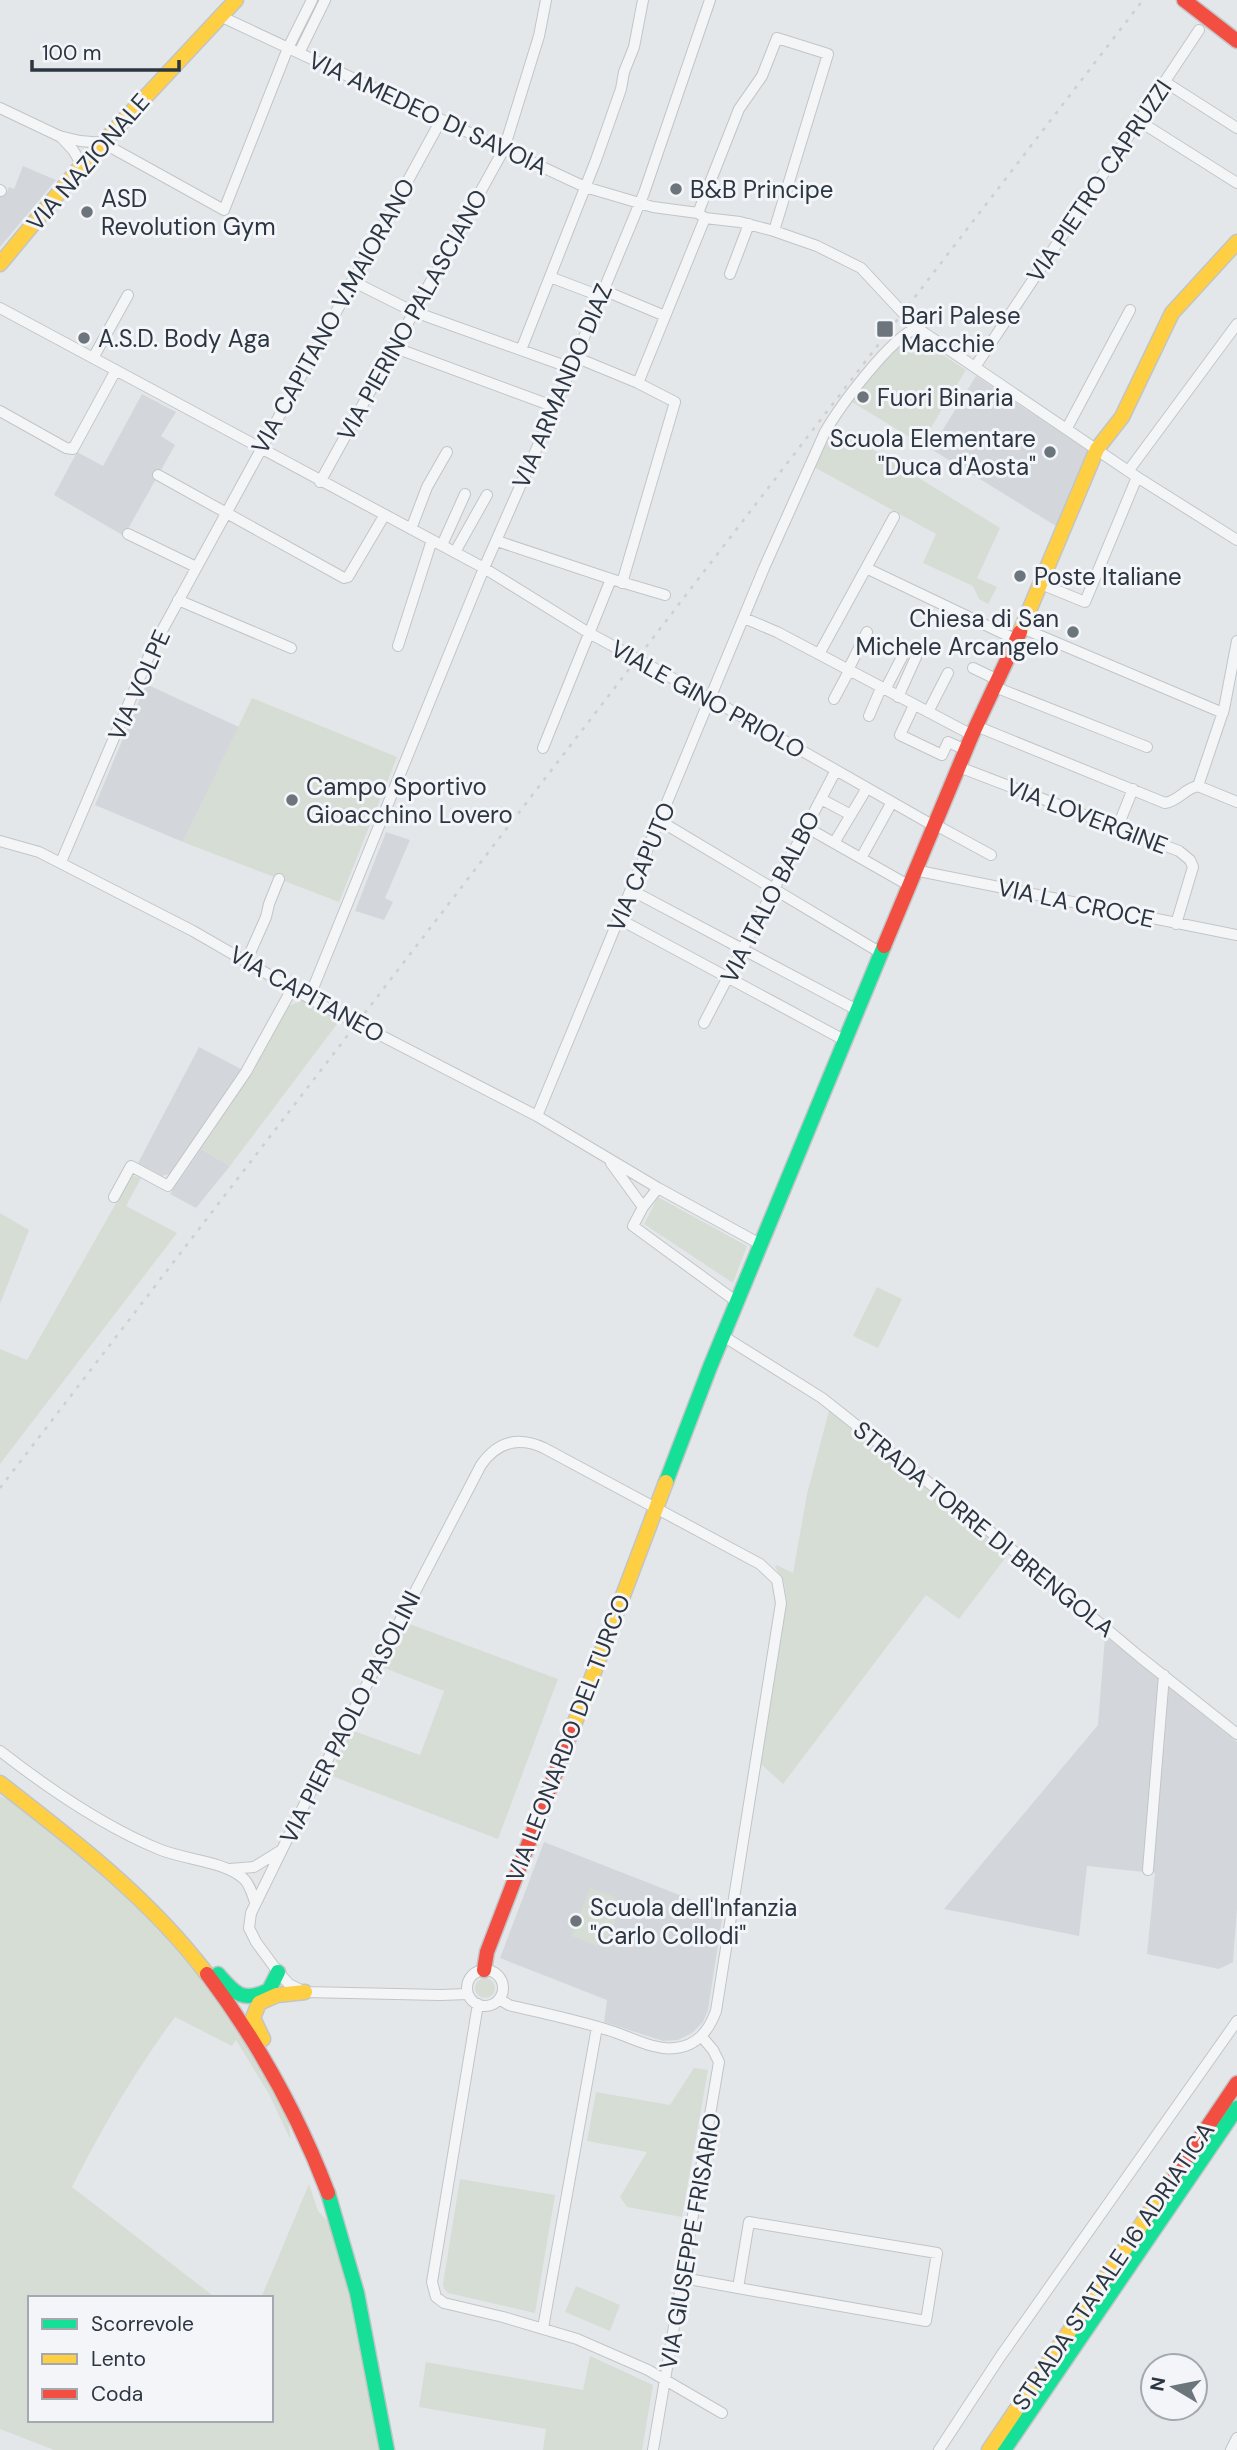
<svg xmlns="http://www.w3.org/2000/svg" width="1237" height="2450" font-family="'DM Sans',sans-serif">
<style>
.built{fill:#d3d7dc}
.green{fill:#d6ddd5}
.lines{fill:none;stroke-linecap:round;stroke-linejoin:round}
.street-casing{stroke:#c2c5c7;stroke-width:12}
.fast-casing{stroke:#c2c5c7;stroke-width:17}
.slow-casing{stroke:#c2c5c7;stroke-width:17}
.jam-casing{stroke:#c2c5c7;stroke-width:17}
.street{stroke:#f4f5f6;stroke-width:10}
.fast{stroke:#16e098;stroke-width:14}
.slow{stroke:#ffcf43;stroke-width:14}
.jam{stroke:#f24e42;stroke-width:14}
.rail{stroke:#cdcfd1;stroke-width:2.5;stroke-dasharray:3.5 7;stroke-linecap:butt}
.poi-dot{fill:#6c747c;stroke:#f3f5f8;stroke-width:2.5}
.labels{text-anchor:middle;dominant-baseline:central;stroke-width:6;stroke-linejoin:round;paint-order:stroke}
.street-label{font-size:24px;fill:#2c3642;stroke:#f3f5f8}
.poi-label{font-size:24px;fill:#2c3642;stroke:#f3f5f8;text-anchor:start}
</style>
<rect width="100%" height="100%" fill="#e4e7e9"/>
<path class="built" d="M23 166 56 180 0 247V195L7 192 9 187 14 189Z
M976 376 1087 450V456L1056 526 931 449Z
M142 394 176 412 161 436 175 445 124 536 54 495 77 452 103 466Z
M146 684 239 727 183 842 95 805Z
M386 832 410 840 385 898 393 902 384 920 355 911Z
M199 1047 241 1069 169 1174 162 1176 138 1163Z
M201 1149 230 1166 196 1208 170 1194Z
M1105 1636 1160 1679 1144 1872 1087 1866 1079 1936 944 1909 1098 1725Z
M1166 1685 1237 1742V1908L1233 1962 1219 1969 1147 1954 1155 1873 1151 1872Z
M544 1842 723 1912 708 2010 703 2022 692 2033 678 2040 663 2041 604 2022 607 2000 500 1958Z"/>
<path class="green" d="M914 336 966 370 921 444 852 402 888 354Z
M833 425 1000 528 977 578 997 587 988 604 979 599 973 586 923 563 936 534 812 466Z
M252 698 397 757 339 902 183 842Z
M303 1000 340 1020 230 1166 201 1149 253 1072 289 1006Z
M132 1175 141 1178 126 1206 177 1233 0 1464V1349L27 1360Z
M658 1197 747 1246 733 1283 644 1224Z
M0 1213 29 1230 0 1304Z
M877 1287 902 1299 878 1348 853 1336Z
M829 1411 1009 1553 959 1619 926 1595 783 1784 761 1764 787 1602 784 1582 775 1567 777 1565 793 1573 807 1494Z
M407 1623 558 1679 498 1839 329 1775 351 1730 420 1755 444 1691 384 1668Z
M0 1796 7 1799C113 1878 196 1955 263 2072 274 2092 292 2115 290 2139L269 2094 236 2040 232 2046 175 2017C135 2071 102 2128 72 2187L216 2298H30V2420H271V2298H261L309 2184 318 2211 330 2223 348 2292 379 2450H54L0 2429Z
M590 1888 615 1897C619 1919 614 1933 597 1946L572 1936Z
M475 1988a10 10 0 1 1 20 0a10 10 0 1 1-20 0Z
M694 2068 708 2070 682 2217 627 2207 620 2197 647 2152 587 2141 596 2092 670 2105Z
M460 2179 555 2195 535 2313 448 2293 444 2289 443 2284Z
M576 2286 620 2305 610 2331 565 2312Z
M590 2356 653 2385 642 2450H543L546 2429 419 2407 426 2362 583 2390Z"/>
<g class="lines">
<defs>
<path id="street" d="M220 16 585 187 653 207 698 213 705 218 740 222 774 231 817 246 861 268 917 328 1137 477 1237 540
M299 53 325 0
M1165 82 1237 128
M0 108 59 136 80 141 103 143 224 210 288 48 312 0
M1139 121 1237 183
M60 136 73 150 82 165
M0 190 1 191
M698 213 739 109 762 76 777 38 828 54 774 231
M730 274 749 224
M550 277 600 296
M352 281 412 311 571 368
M603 290 665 316
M0 308 484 568 589 633 711 699 934 826
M393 347 555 407
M521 350 596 160 621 89 624 72 634 47 643 0
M575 357 638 383 675 402 622 583
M93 358 128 295
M975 367 1199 30
M638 383 705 218
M0 411 66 448 73 449 116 370
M1067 428 1130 310
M1129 470 1237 324
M158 475 344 578 348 577 384 516
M320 482 504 149 539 36 546 0
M411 529 427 487 447 452
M128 534 196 567
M497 541 611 579
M442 545 465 494
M455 552 487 495
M866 568 1017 640
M1041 584 1085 602 1137 477
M178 600 291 648
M744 618 777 632 972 735
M1022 628 1223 713
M398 646 432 540
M819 654 894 517
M973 668 998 680
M848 670 867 632
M995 687 1147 747
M885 690 904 653
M898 697 916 657
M834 699 849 671
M914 705 900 735 942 755 948 742 966 750
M928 712 948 673
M869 716 881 688
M976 726 1165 803C1179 801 1185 788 1198 786
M543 748 611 579 665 595
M959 767 1179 851 1190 860 1193 867 1176 924
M1198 786 1224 709 1237 641
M1198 786 1237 802
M821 799 851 815
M660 821 881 953
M934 824 991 855
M1118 826 1133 789
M806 827 908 885
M0 841 39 852 193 931 316 1002 537 1116 658 1188 760 1244
M834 843 867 788
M861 858 892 802
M61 862 152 649 441 120
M914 870 1237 935
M631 890 857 1010
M619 919 844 1040
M246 962 266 917 269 904 279 879
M309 998 484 568 555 407 644 193 710 0
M704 1023 836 770
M537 1116 764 568 825 432C840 406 891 337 917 328
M611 1163 643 1207
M658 1188 643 1207 633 1226 737 1302
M114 1197 131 1166 168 1186 246 1072 293 987
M723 1336 822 1398 992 1533 1140 1657 1237 1734
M0 1751C49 1789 104 1827 161 1850 187 1860 222 1861 243 1878 250 1884 252 1894 255 1902
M230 1869 254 1867 280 1851
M1148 1870 1164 1675
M467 1988a18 18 0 1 1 36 0a18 18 0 1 1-36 0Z
M468 1994 440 1995 305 1992 289 1984 278 1972 256 1942 249 1928 251 1913 301 1811 481 1465C497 1442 518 1436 544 1448L760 1564 777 1580 781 1603 716 2011C709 2030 698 2046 675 2048 654 2051 629 2036 608 2030 576 2020 542 2013 509 2005L499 1999
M478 2004 432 2282 436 2297 444 2303 503 2317 577 2339 648 2370 722 2413
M683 2278 738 2288 926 2321 937 2253 749 2222 738 2288
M543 2328 597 2027
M653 2450 719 2062 713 2050 702 2037
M939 2450 1000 2357 1237 2021
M1231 2450 1237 2438"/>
<path id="fast" d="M666 1482 710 1367 884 946
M218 1974C235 1994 243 2003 269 1990L278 1972
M328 2193 357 2293 387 2450
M1004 2450 1237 2108"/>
<path id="slow" d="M0 264 82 165 236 0
M1020 632 1097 449 1122 417 1172 313 1237 242
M572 1730 666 1482
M0 1783C75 1841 149 1898 207 1974
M263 2039 253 2018 259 2003 277 1995 305 1992
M989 2450 1175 2175"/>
<path id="jam" d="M1184 0 1237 41
M884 946 972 735 1020 632
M484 1970 487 1952 572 1730
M207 1974C258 2042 298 2114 328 2193
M1175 2175 1237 2083"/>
</defs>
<use href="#street" class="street-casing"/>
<use href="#fast" class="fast-casing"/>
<use href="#slow" class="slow-casing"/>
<use href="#jam" class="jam-casing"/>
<use href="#street" class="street"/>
<use href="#fast" class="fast"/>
<use href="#slow" class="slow"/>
<use href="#jam" class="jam"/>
<path class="rail" d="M0 1488 1143 0"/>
</g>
<g class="poi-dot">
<circle cx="676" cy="189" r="7"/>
<circle cx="87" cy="212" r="7"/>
<rect x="876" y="320" width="18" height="18" rx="3.5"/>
<circle cx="84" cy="338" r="7"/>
<circle cx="863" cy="397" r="7"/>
<circle cx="1050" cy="452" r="7"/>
<circle cx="1020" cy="576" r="7"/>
<circle cx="1073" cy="632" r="7"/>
<circle cx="292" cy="800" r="7"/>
<circle cx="576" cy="1921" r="7"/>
</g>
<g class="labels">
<g class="street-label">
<text transform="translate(428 113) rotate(25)">VIA AMEDEO DI SAVOIA</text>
<text transform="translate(88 162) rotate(-49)">VIA NAZIONALE</text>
<text transform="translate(1099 181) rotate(-56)">VIA PIETRO CAPRUZZI</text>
<text transform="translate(412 315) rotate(-61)">VIA PIERINO PALASCIANO</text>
<text transform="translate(333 316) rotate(-61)">VIA CAPITANO V.MAIORANO</text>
<text transform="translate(562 386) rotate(-67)">VIA ARMANDO DIAZ</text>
<text transform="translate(139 685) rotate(-66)">VIA VOLPE</text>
<text transform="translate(708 699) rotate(29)">VIALE GINO PRIOLO</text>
<text transform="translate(1087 816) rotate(21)">VIA LOVERGINE</text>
<text transform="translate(641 867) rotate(-67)">VIA CAPUTO</text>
<text transform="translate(770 897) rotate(-63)">VIA ITALO BALBO</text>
<text transform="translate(1076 903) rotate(12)">VIA LA CROCE</text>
<text transform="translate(307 994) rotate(29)">VIA CAPITANEO</text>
<text transform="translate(984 1529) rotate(39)">STRADA TORRE DI BRENGOLA</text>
<text transform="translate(350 1717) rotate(-63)">VIA PIER PAOLO PASOLINI</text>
<text transform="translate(568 1738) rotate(-69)">VIA LEONARDO DEL TURCO</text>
<text transform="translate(690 2241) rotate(-80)">VIA GIUSEPPE FRISARIO</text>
<text transform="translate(1113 2266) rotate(-56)">STRADA STATALE 16 ADRIATICA</text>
</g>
<g class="poi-label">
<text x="690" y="189">B&amp;B Principe</text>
<text x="101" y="198">ASD<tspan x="101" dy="28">Revolution Gym</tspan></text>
<text x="901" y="315">Bari Palese<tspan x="901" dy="28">Macchie</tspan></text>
<text x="98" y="338">A.S.D. Body Aga</text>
<text x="877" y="397">Fuori Binaria</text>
<text x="1036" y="438" text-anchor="end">Scuola Elementare<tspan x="1036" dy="28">"Duca d'Aosta"</tspan></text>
<text x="1034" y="576">Poste Italiane</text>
<text x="1059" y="618" text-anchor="end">Chiesa di San<tspan x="1059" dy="28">Michele Arcangelo</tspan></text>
<text x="306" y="786">Campo Sportivo<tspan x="306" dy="28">Gioacchino Lovero</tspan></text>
<text x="590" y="1907">Scuola dell'Infanzia<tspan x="590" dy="28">"Carlo Collodi"</tspan></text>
</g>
</g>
<rect x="28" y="2296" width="245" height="126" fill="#f3f5f8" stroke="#a3a9af" stroke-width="2"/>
<rect x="42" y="2319" width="35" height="10" fill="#16e098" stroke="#a3a9af" stroke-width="2"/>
<text x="91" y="2331" font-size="21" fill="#2c3642">Scorrevole</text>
<rect x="42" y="2354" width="35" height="10" fill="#ffcf43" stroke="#a3a9af" stroke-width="2"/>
<text x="91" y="2366" font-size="21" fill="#2c3642">Lento</text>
<rect x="42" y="2389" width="35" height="10" fill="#f24e42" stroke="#a3a9af" stroke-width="2"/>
<text x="91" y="2401" font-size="21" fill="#2c3642">Coda</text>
<g transform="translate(1174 2387) rotate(280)"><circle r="33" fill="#f3f5f8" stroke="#a3a9af" stroke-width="2"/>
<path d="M0-5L12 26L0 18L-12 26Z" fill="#6c747c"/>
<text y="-10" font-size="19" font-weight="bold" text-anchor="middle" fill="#2c3642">N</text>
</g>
<path d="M32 60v10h147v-10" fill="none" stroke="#2c3642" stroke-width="3.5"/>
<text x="42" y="60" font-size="21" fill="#2c3642" stroke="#f3f5f8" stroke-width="5" paint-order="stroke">100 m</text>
</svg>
